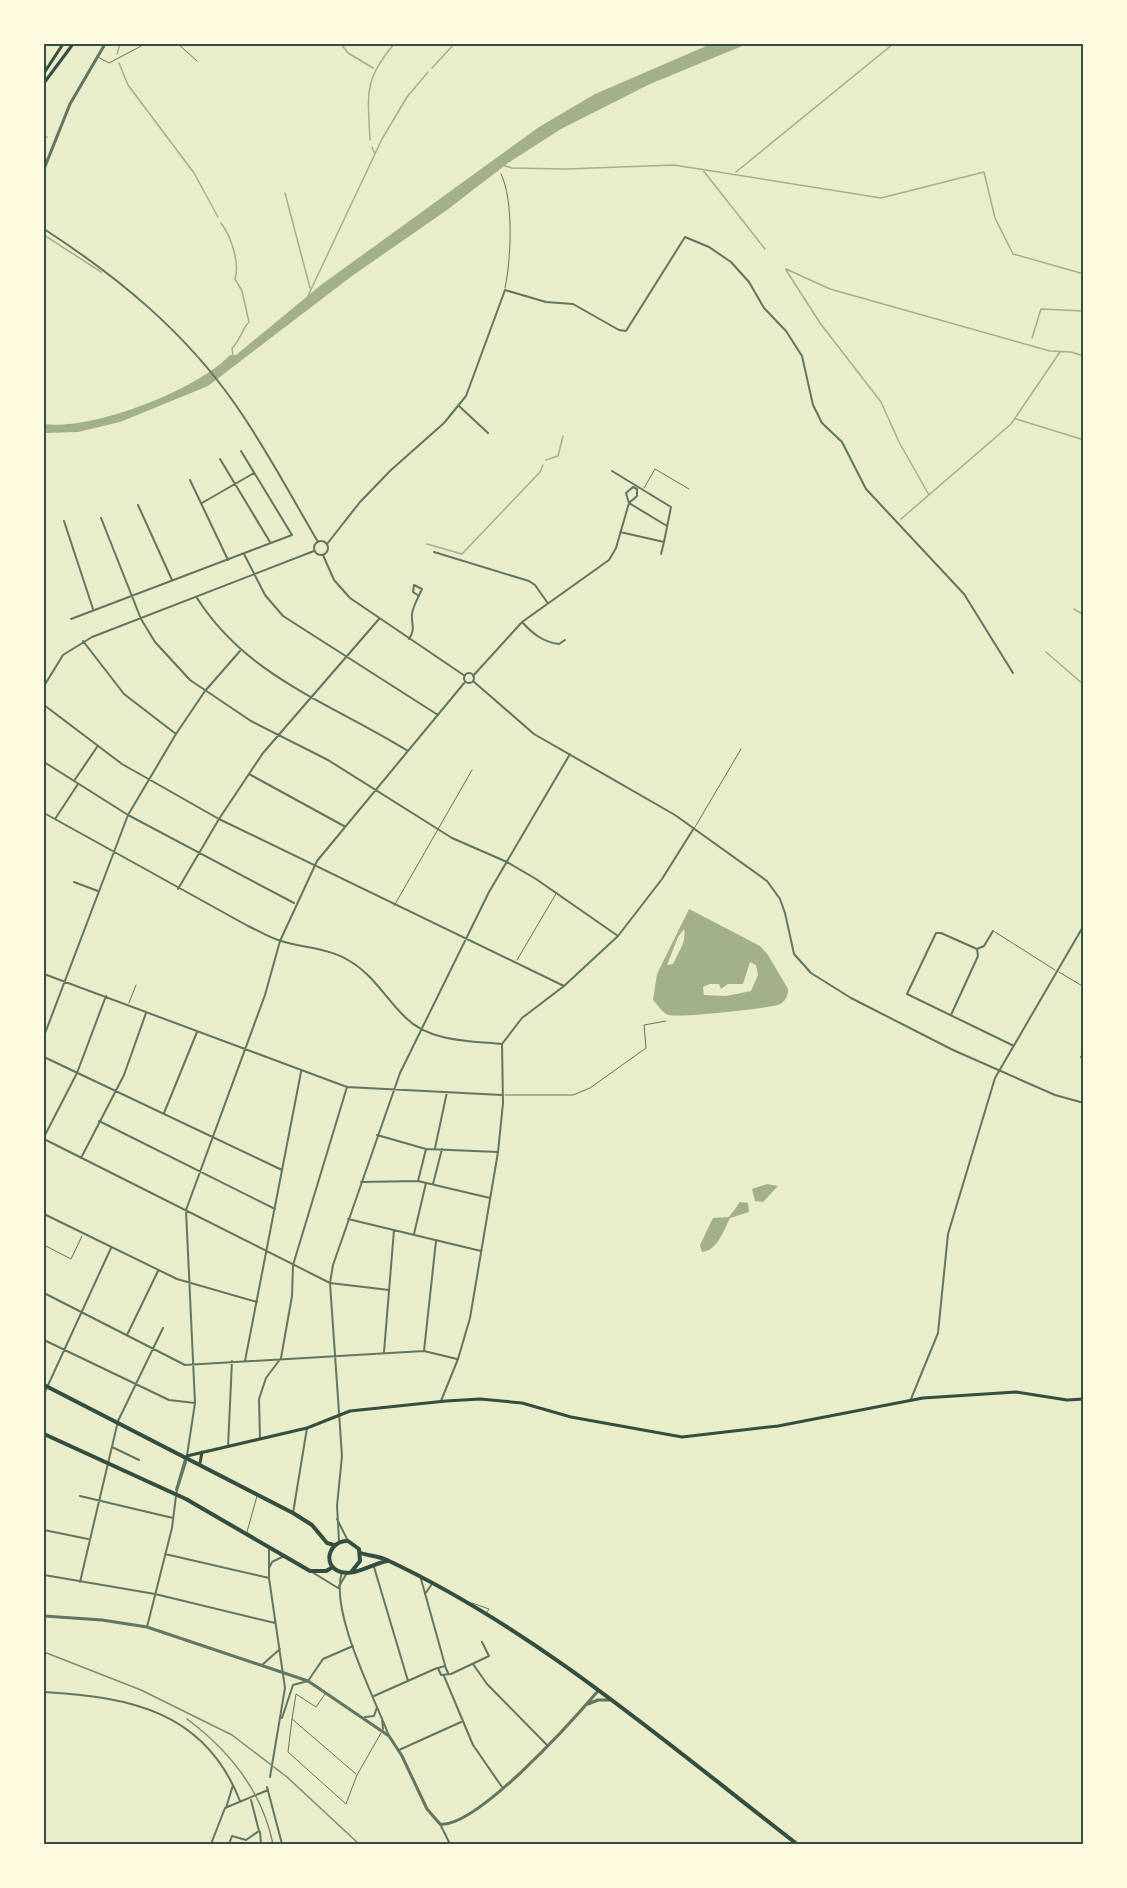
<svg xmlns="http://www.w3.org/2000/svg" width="1127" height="1888" font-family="Karla,sans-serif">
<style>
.water{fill:#a3b18a;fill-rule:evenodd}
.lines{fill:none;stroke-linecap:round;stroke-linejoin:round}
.stream{stroke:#a3b18a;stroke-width:1.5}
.service{stroke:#617663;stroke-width:1}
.minor{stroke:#617663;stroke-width:2}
.tertiary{stroke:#617663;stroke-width:3}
.secondary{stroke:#344e41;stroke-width:3}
.primary{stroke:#344e41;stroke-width:4}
.rail{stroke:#7c8e77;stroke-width:1.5}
.neatline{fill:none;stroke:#344e41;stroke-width:2}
</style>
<rect width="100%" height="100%" fill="#e9edc9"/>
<path class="water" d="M711 44H747L650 84 561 129 508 163 447 210 352 276 208 386 120 422 78 432 44 433V424C92 431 197 390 230 355H236L321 285 539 127 595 94Z
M689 909 760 946 768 955 788 989C788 995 786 1001 780 1004 773 1008 678 1018 669 1015 662 1013 658 1005 653 1000L657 974ZM684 929C687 941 678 953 673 964L667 965 678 937ZM750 962 756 965 758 975 751 991 726 996 704 995 703 987 710 984H719L721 989 728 984H743Z
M767 1184 778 1186 763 1202 755 1201 752 1189Z
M740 1202 748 1203 749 1212 730 1218C724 1230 717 1251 702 1252L700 1245 713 1218 729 1217Z"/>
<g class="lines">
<path class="stream" d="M341 44 348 53 373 68
M117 54 120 44
M119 63 128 85 194 173 218 217
M432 68 454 44
M44 138 47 137
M370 140C368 94 363 81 394 44
M372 147 375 154
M502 165 512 168 566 169 674 165 881 198 984 172 995 218 1013 254 1084 274
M702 169 765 249
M736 172 893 44
M285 193 310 288
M221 223C231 236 240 263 235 279L242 291 249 322C241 330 241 340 232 348L233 356
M44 235 101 272
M786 269 830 289 1050 351 1071 352 1084 356
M786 270 820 323 881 402 899 442 929 495
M307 298 382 139 407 97 428 72
M1032 338 1041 309 1084 311
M1016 419 1084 440
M546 460 558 456 563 436
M901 519 1011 424 1060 352
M427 544 462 554 540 472 543 465
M1074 609 1084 615
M1046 652 1084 685"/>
<path class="service" d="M163 44H176
M178 44 197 61
M98 57 109 63 145 44
M501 174C514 200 511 260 505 288
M644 488 655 469 689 489
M695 827 741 749
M394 906 472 770
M995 932 1055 970
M517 960 557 892
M1059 972 1084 987
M129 1003 136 985
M505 1095H573L590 1088 646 1048 644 1025 666 1021
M44 1245 71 1259 82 1236
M247 1532 257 1496
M472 1603 489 1609 487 1612
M325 1694 316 1707 296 1694 292 1719 356 1774
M292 1719 288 1752 346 1804 357 1775 381 1733"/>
<path class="minor" d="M44 229C118 277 184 331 235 404 266 448 291 496 318 542
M459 406 488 433
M220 459 270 542
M612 471 671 507 664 542 620 532
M190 480 228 560
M202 503 254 473
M629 503 667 526
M138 505 172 580
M101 518 141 619 155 642 190 680 251 721 328 760 452 838 507 862 536 879 618 936
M64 521 93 609
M314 548a7 7 0 1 1 14 0a7 7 0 1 1-14 0Z
M327 544 360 502 391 470 444 423 466 396 505 290 546 302 573 304 619 330 626 331 685 237 709 247 731 262 749 282 764 308 786 331 802 356 813 405 822 423 842 442 866 489 964 594 1013 673
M434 552 529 581 535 585 547 602
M244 554 265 595 283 616 438 715
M661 554 664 542
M323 555 334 580 350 598 465 676
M197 598C248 678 331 703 408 751
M71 619 292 535 241 451
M522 622C533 634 543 642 559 644L565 640
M409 639C416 629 411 624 412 614 413 606 419 596 422 589L414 585 413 592 419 596
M83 641 124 694 176 734
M464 678a5 5 0 1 1 10 0a5 5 0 1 1-10 0Z
M473 676 522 622 609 560 616 548 629 503 637 496V489L633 487 626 493 629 503
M473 681 534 734 675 815 767 881 780 899 785 913 794 954 811 973 851 998 953 1050 1055 1095 1084 1103
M44 686 63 655 92 637 314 551
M44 705 122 764 219 819 564 986
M44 762 128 815 294 903
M249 774 344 826
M74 781 97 747
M44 813 248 926C259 931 270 938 281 941 303 948 328 948 348 960 374 975 385 998 406 1018 430 1042 471 1041 502 1044
M55 819 78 784
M74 882 98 891
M178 889 219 819 263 753 379 619
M977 949 941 933H936L907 994 1012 1045
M977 949 984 946 993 931
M44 974 347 1087 502 1095
M951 1015 978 956 977 949
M44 1036 128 815 176 734 205 691 240 651
M1084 1053 1081 1057 1084 1062
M44 1057 282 1170
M164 1113 197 1032
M99 1121 275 1209
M377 1135 426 1149 498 1152
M44 1137 77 1073 106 996
M44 1139 330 1283 389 1290
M435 1148 447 1092
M81 1158 124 1075 146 1013
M418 1181 426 1149
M361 1182 418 1181 490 1198
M433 1184 442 1149
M44 1214 177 1279 257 1302
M348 1219 481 1251
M414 1234 426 1183
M44 1293 185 1365 424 1351 457 1359
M127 1335 158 1271
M44 1340 169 1400 195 1403
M424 1351 436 1241
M384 1352 394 1230
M245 1361 301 1072
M44 1394 111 1248
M911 1399 938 1333 948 1234 995 1078 1084 925
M441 1401 458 1359 470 1318 498 1152 503 1103 502 1044 522 1018 564 986 618 936 662 879 694 828
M260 1438 259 1399 266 1378 281 1358 292 1296 293 1265 347 1087
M112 1447 139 1460
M228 1447 232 1361
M176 1490 185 1459
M176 1494 186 1462 195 1403 186 1210 265 995 280 941 317 861 465 682
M80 1496 173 1518
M293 1513 307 1428
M337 1519 348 1541
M44 1530 88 1539
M339 1541 337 1506 342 1456 330 1283 333 1265 400 1073 489 892 570 754
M269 1549V1578L285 1688 270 1777
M165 1554 269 1578
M374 1567 408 1681
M269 1568 272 1562 282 1557
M312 1572 338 1588
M342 1572C329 1611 374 1696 389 1736
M44 1575 155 1594 275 1623
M421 1579 445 1665
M80 1582 118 1421 163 1328
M339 1586 347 1573
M425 1594 432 1584
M147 1627 172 1528 176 1496
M473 1664 487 1684 548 1746
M262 1665 280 1649
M448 1673 445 1666 438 1668 441 1675 451 1674 489 1656 482 1642
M444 1676 473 1745 502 1787
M44 1692C130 1697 205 1711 240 1801
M374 1696 437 1668
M365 1717 374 1716 377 1707
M282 1718 293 1685 308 1681 323 1659 353 1646
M382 1718 383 1729
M399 1750 461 1722
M267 1787 282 1844
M226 1808 233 1785
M440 1824 450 1844
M260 1832 261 1844
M211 1844 225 1808 268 1790
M229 1844 232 1836 246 1840 259 1831 251 1800"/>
<path class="tertiary" d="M44 169 70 104 105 44
M44 1616 102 1620 147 1627 308 1681 389 1736 402 1756 427 1809 440 1824C476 1829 574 1719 598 1691
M588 1704 598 1700H611"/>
<path class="secondary" d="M44 73 63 44
M44 83 73 44
M187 1456 307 1428 350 1411 446 1401 480 1399 522 1403 571 1417 682 1437 778 1426 923 1398 1016 1392 1067 1400 1084 1399
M200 1463 202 1452"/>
<path class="primary" d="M44 1385 293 1513 312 1525 327 1543 334 1545
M44 1434 186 1499 310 1571H326L333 1567
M361 1553C369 1556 378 1556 387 1560 538 1631 666 1743 797 1844
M352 1571 360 1561 359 1549 348 1541C329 1540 321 1566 341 1572 356 1576 373 1563 388 1561"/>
<path class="rail" d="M44 1652 141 1690 232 1735 287 1777 359 1844
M187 1719C230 1751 262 1791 273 1844"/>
</g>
<rect width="1127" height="1888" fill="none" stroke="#fefae0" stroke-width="90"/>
<rect x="45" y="45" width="1037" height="1798" class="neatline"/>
</svg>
